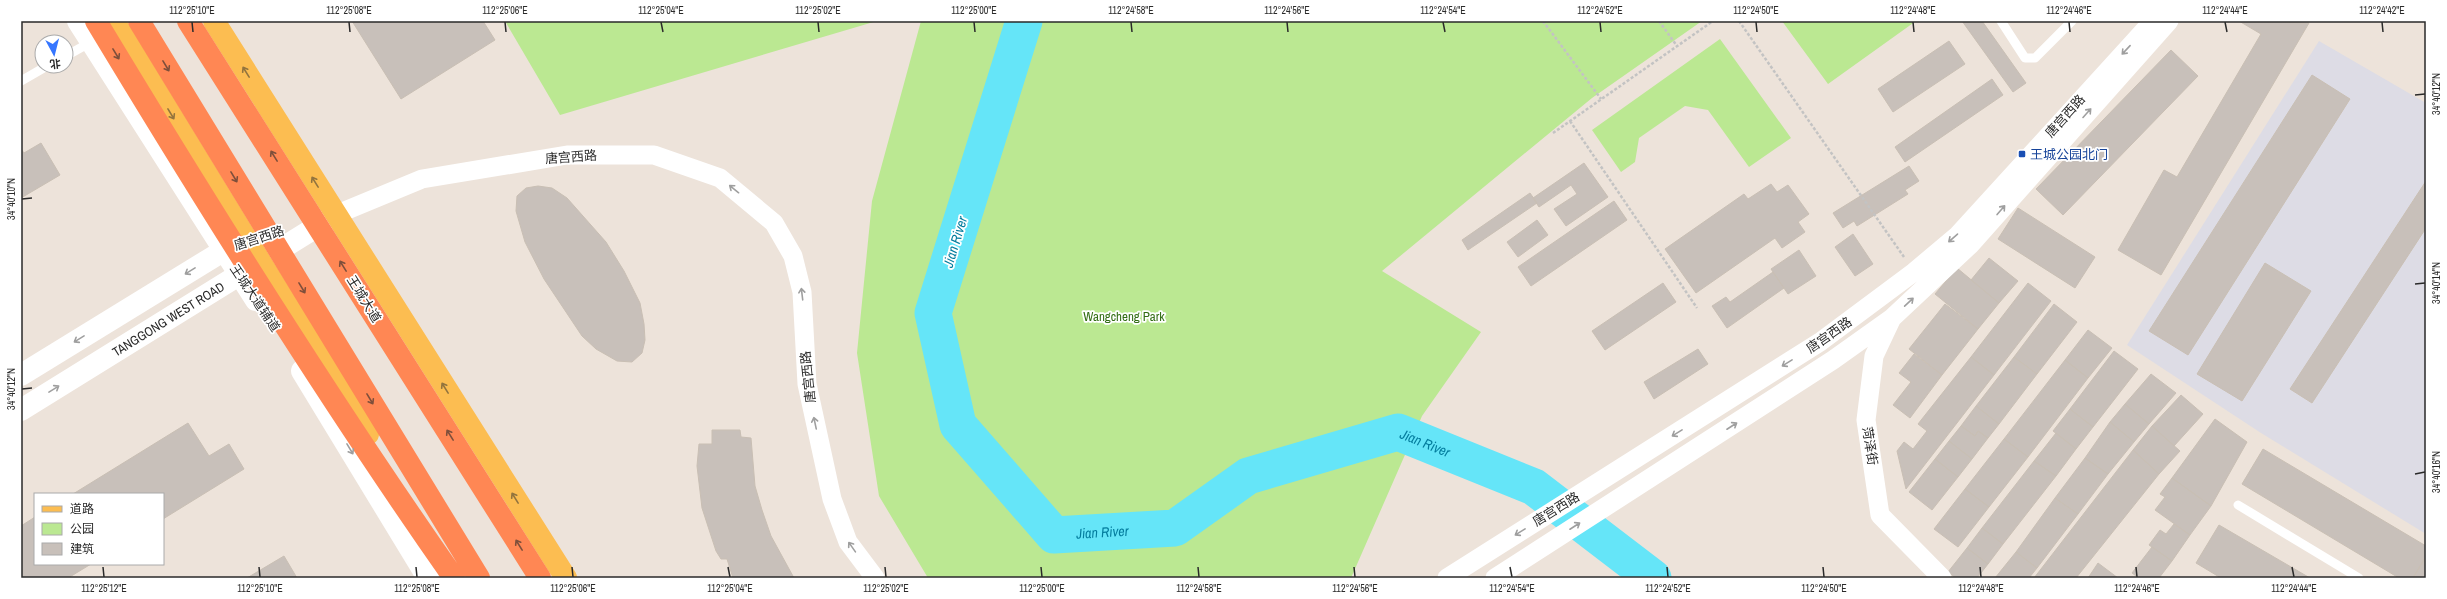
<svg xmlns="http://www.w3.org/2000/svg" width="2447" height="599" font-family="'Archivo Narrow','Noto Sans SC',sans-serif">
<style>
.industrial{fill:#dddce5}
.green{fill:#bbe892}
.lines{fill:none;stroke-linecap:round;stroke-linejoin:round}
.river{stroke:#65e5f8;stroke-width:37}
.building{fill:#c8c0ba;stroke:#c9bfb4}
.path{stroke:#c3c3c3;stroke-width:2.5;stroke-dasharray:3 2;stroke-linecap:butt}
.lane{stroke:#fff;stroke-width:9}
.street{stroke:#fff;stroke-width:19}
.secondary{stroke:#fff;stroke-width:22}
.primary{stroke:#fcbd51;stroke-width:22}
.highway{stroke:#ff8754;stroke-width:22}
.oneway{stroke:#9f9f9f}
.oneway2{stroke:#7f4f3b}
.oneway3{stroke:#93743e}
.ticks{fill:none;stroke:#2a2a2a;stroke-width:1.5}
.transit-dot{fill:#1a4fb4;stroke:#fff;stroke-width:1.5}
.labels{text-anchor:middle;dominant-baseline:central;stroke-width:3.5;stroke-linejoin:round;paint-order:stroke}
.street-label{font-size:13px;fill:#2a2a2a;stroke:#fff}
.transit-label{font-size:13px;fill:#164399;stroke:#fff;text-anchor:start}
.park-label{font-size:13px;fill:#326d14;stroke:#fff}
.water-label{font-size:14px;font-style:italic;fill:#047d9e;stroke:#fff}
.neatline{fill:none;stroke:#2a2a2a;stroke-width:1.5}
.ticks-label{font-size:10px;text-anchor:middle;fill:#2a2a2a}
</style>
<rect width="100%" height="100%" fill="#ede3da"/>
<path class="industrial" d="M2319 41 2426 103V534L2261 433 2127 345Z"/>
<path class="green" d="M505 21H877L560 115Z
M921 21H1702L1592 98 1382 271 1481 332 1422 416 1351 578H928L879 496 857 353 872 201Z
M1782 21H1916L1828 84Z
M1720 39 1791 138 1749 167 1708 110 1685 106 1639 138 1635 162 1621 172 1592 130Z"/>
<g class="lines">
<path class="river" id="s1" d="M1024 21 933 313 958 425 1054 535 1175 528 1248 476 1398 432 1534 487 1653 578"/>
</g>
<path class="building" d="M352 21H483L495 40 401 99Z
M1962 21H1982L2026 83 2013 92Z
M2239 21 2309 23 2161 275 2118 250 2164 170 2177 177 2261 34Z
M1949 41 1965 64 1893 112 1878 89Z
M2171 50 2198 76 2063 215 2036 189Z
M2312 75 2350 99 2188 355 2149 331Z
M1992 79 2003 95 1905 162 1895 147Z
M41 143 60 175 21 198V149L24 153Z
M1584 163 1608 197 1566 226 1554 209 1577 194 1571 185 1539 207 1533 198Z
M1909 166 1919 181 1905 190 1908 194 1857 226 1854 221 1843 228 1833 213Z
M2426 181V228L2312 403 2290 389Z
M1771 184 1777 192 1788 185 1809 214 1798 222 1805 232 1782 248 1775 238 1696 293 1665 249 1744 194 1748 199Z
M538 186 552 188 567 198 606 242 624 271 640 303 644 324 645 340 642 353 632 362 617 361 596 349 582 336 544 279 525 242 516 211 517 196 526 188Z
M1530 193 1537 203 1468 250 1462 240Z
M1614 201 1627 220 1531 286 1518 267Z
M2018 208 2095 257 2075 288 1998 239Z
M1537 220 1548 235 1518 257 1507 242Z
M1853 234 1873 264 1855 276 1835 247Z
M1799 250 1816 276 1788 294 1771 269Z
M1989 258 2018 281 1999 303 1971 280Z
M2265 263 2311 291 2242 401 2197 374Z
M1957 268 1999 303 1978 329 1935 294Z
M1773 272 1784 288 1727 328 1712 306 1726 297 1730 302Z
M1663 283 1676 302 1605 350 1592 331Z
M2028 283 2051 301 1994 375 1971 357Z
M1945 304 1978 329 1942 375 1909 349Z
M2054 304 2077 322 2037 374 2014 357Z
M2088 330 2112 348 2088 378 2065 360Z
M1698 349 1708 364 1654 399 1644 382Z
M2114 351 2138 369 2093 427 2070 409Z
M1914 354 1942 375 1910 418 1893 405 1911 382 1899 373Z
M1971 357 1994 375 1906 489 1897 451 1904 442 1913 449 1927 431 1918 424Z
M2014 357 2037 374 1999 424 1976 406Z
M2065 360 2088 378 2028 457 2004 439Z
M2151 374 2176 393 2149 424 2125 404Z
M2181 395 2203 414 2174 446 2152 426Z
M2125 404 2149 424 2134 442 2110 422Z
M1976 406 1999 424 1988 438 1978 431 1975 436 1961 426Z
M2070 409 2093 427 2076 449 2053 431Z
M2215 419 2247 442 2211 506 2172 478Z
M2110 422 2134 442 2108 474 2085 458Z
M188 423 209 456 229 444 244 469 163 519V494H73Z
M1961 426 1975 436 1978 431 1988 438 1972 459 1949 441Z
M2152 426 2180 451 2159 474 2133 450Z
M712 430H740L741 437 751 438 755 486 762 510 771 536 794 578H733L727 559H721L716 551 702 508 697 466 699 444H712Z
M2056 433 2076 449 2056 476 2034 461Z
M2004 439 2028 457 1989 507 1965 489Z
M1949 441 1972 459 1958 477 1935 459Z
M2263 449 2426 546V556L2413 578H2399L2242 484Z
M2133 450 2159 474 2076 578H2034Z
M2085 458 2108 474 2078 514 2055 498Z
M1935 459 1958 477 1932 510 1909 492Z
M2034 461 2056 476 2003 544 1982 528Z
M2172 478 2211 506 2190 535 2155 510 2165 497 2160 494Z
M1965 489 1989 507 1958 547 1934 529Z
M2055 498 2078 514 2037 568 2016 552Z
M35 517V564H91L68 578H21V526Z
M2174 524 2190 535 2172 561 2149 545 2160 530 2166 534Z
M2219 525 2310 578H2221L2196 563Z
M1982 528 2003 544 1988 564 1967 548Z
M2152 547 2172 561 2159 578H2139L2132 573Z
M1967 548 1988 564 1977 578H1956L1948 572Z
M2016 552 2037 568 2029 578H1995Z
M284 556 297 578H247Z
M2425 558 2426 578H2413Z
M2098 563 2118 578H2088Z"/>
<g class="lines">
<path class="path" d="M1543 21 1601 99
M1659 21 1677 46
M1739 21 1904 257
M1570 121 1697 308
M1553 133 1713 21"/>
<path class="lane" d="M2001 21 2025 58H2035L2072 21
M66 56 91 42
M21 81 47 66
M2238 505 2359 578"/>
<path class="street" d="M335 215 422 179 567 155H654L720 178 774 223 793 256 802 292 807 384 832 499 848 542 875 578
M1891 320 1874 356 1866 420 1880 515 1942 578
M1447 578 1820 342 1914 272 1958 235 2153 21
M1495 578 1833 360 1892 318 1971 244 2169 21"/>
<g class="secondary">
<path d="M78 21 256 300"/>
<path d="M302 371 428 578"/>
<path d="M21 375 223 251 237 245"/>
<path id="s2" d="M21 410 334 216"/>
</g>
<path class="primary" d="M114 21 260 261 368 434
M214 21 566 578"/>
<path class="highway" d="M96 21C210 210 327 397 454 578
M139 21 479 578
M188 21 540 578"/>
</g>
<defs><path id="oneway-shaft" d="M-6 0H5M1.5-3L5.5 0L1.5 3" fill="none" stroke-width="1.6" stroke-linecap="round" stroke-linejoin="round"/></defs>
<g class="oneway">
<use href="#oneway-shaft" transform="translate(2126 50) rotate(133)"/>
<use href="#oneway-shaft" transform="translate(2087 113) rotate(-48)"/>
<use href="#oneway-shaft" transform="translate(734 189) rotate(-141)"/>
<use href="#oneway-shaft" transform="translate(2001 210) rotate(-49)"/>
<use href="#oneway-shaft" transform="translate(1953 238) rotate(139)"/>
<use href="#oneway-shaft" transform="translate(190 271) rotate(148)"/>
<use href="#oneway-shaft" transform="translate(802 294) rotate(-97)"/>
<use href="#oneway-shaft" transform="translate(1909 302) rotate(-43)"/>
<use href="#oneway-shaft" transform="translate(79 339) rotate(148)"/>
<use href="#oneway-shaft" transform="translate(1787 363) rotate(148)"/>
<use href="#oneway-shaft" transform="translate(54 389) rotate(-32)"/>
<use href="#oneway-shaft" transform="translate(815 423) rotate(-102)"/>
<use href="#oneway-shaft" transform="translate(1732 426) rotate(-33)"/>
<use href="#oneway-shaft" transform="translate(1677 433) rotate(148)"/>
<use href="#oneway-shaft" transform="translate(350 449) rotate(59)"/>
<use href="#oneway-shaft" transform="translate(1575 526) rotate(-33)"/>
<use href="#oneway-shaft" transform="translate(1520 532) rotate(148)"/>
<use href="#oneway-shaft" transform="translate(852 547) rotate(-125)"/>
</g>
<g class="oneway2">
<use href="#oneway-shaft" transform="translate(116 54) rotate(59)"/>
<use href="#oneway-shaft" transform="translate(166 66) rotate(59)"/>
<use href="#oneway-shaft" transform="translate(274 156) rotate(-122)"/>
<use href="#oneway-shaft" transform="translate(234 177) rotate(59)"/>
<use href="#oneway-shaft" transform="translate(343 266) rotate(-122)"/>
<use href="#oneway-shaft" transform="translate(302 288) rotate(59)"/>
<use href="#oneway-shaft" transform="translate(370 399) rotate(59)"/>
<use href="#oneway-shaft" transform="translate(450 435) rotate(-122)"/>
<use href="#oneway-shaft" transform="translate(519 545) rotate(-122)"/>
</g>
<g class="oneway3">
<use href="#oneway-shaft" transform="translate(246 72) rotate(-122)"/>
<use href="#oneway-shaft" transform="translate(171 114) rotate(59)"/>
<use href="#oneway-shaft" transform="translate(315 182) rotate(-122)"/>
<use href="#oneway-shaft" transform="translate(445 388) rotate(-122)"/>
<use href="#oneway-shaft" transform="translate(515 498) rotate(-122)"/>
</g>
<path class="ticks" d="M192 22 193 32M349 22 350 32M505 22 506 32M661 22 663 32M818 22 819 32M974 22 975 32M1131 22 1132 32M1287 22 1288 32M1443 22 1445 32M1600 22 1601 32M1756 22 1757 32M1913 22 1914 32M2069 22 2070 32M2225 22 2227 32M2382 22 2383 32M2415 95 2425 94M22 199 32 198M2415 284 2425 283M22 389 32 388M2415 474 2425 472M103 567 104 577M259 567 260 577M416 567 417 577M572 567 573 577M728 567 730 577M885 567 886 577M1041 567 1042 577M1198 567 1199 577M1354 567 1355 577M1510 567 1512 577M1667 567 1668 577M1823 567 1824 577M1980 567 1981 577M2136 567 2137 577M2292 567 2294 577"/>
<rect class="transit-dot" x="2018" y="150" width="8" height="8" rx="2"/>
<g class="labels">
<g class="street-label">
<text transform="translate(2065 116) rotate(-48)">唐宫西路</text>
<text transform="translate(571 157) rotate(-4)">唐宫西路</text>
<text transform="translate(259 238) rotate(-18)">唐宫西路</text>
<text transform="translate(255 298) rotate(56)">王城大道辅道</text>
<text transform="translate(364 299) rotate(58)">王城大道</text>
<text stroke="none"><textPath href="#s2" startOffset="173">TANGGONG WEST ROAD</textPath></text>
<text transform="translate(1829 335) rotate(-35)">唐宫西路</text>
<text transform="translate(808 377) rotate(-96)">唐宫西路</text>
<text transform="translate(1870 446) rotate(81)">菏泽街</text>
<text transform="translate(1556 509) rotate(-32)">唐宫西路</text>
</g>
<g class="transit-label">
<text x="2030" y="154">王城公园北门</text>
</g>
<g class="park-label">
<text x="1124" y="316">Wangcheng Park</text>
</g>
<g class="water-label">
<text transform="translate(955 242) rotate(-73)">Jian River</text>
<text stroke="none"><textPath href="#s1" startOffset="963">Jian River</textPath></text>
<text stroke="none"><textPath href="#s1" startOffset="615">Jian River</textPath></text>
</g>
</g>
<rect width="2447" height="599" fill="none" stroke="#ffffff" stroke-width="44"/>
<rect x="34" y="493" width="130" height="72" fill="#ffffff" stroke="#aaaaaa"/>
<rect x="42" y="506" width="20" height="6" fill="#fcbd51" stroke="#aaaaaa"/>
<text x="70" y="513" font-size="12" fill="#2a2a2a">道路</text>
<rect x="42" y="523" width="20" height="12" fill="#bbe892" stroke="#aaaaaa"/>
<text x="70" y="533" font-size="12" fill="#2a2a2a">公园</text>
<rect x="42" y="543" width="20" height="12" fill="#c8c0ba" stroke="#aaaaaa"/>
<text x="70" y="553" font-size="12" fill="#2a2a2a">建筑</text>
<g transform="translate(54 54) rotate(173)"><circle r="19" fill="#ffffff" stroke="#aaaaaa"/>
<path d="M0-3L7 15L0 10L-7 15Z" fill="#3676ff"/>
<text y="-6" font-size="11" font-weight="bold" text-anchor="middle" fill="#2a2a2a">北</text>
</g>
<rect x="22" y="22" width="2403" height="555" class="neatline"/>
<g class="ticks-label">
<text x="192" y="14">112°25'10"E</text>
<text x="349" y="14">112°25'08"E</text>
<text x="505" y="14">112°25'06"E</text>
<text x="661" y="14">112°25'04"E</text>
<text x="818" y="14">112°25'02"E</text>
<text x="974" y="14">112°25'00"E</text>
<text x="1131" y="14">112°24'58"E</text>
<text x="1287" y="14">112°24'56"E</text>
<text x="1443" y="14">112°24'54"E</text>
<text x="1600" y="14">112°24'52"E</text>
<text x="1756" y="14">112°24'50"E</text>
<text x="1913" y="14">112°24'48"E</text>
<text x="2069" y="14">112°24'46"E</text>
<text x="2225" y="14">112°24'44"E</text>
<text x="2382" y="14">112°24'42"E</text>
<text transform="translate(2436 94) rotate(-90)" y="4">34°40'12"N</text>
<text transform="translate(11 199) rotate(-90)" y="4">34°40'10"N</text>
<text transform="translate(2436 283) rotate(-90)" y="4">34°40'14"N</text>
<text transform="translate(11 389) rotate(-90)" y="4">34°40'12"N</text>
<text transform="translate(2436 472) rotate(-90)" y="4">34°40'16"N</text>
<text x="104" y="592">112°25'12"E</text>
<text x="260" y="592">112°25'10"E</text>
<text x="417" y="592">112°25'08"E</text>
<text x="573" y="592">112°25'06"E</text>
<text x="730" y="592">112°25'04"E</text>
<text x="886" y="592">112°25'02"E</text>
<text x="1042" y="592">112°25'00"E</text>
<text x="1199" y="592">112°24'58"E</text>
<text x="1355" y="592">112°24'56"E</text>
<text x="1512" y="592">112°24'54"E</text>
<text x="1668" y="592">112°24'52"E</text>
<text x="1824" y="592">112°24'50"E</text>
<text x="1981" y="592">112°24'48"E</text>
<text x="2137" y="592">112°24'46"E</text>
<text x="2294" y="592">112°24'44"E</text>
</g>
</svg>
